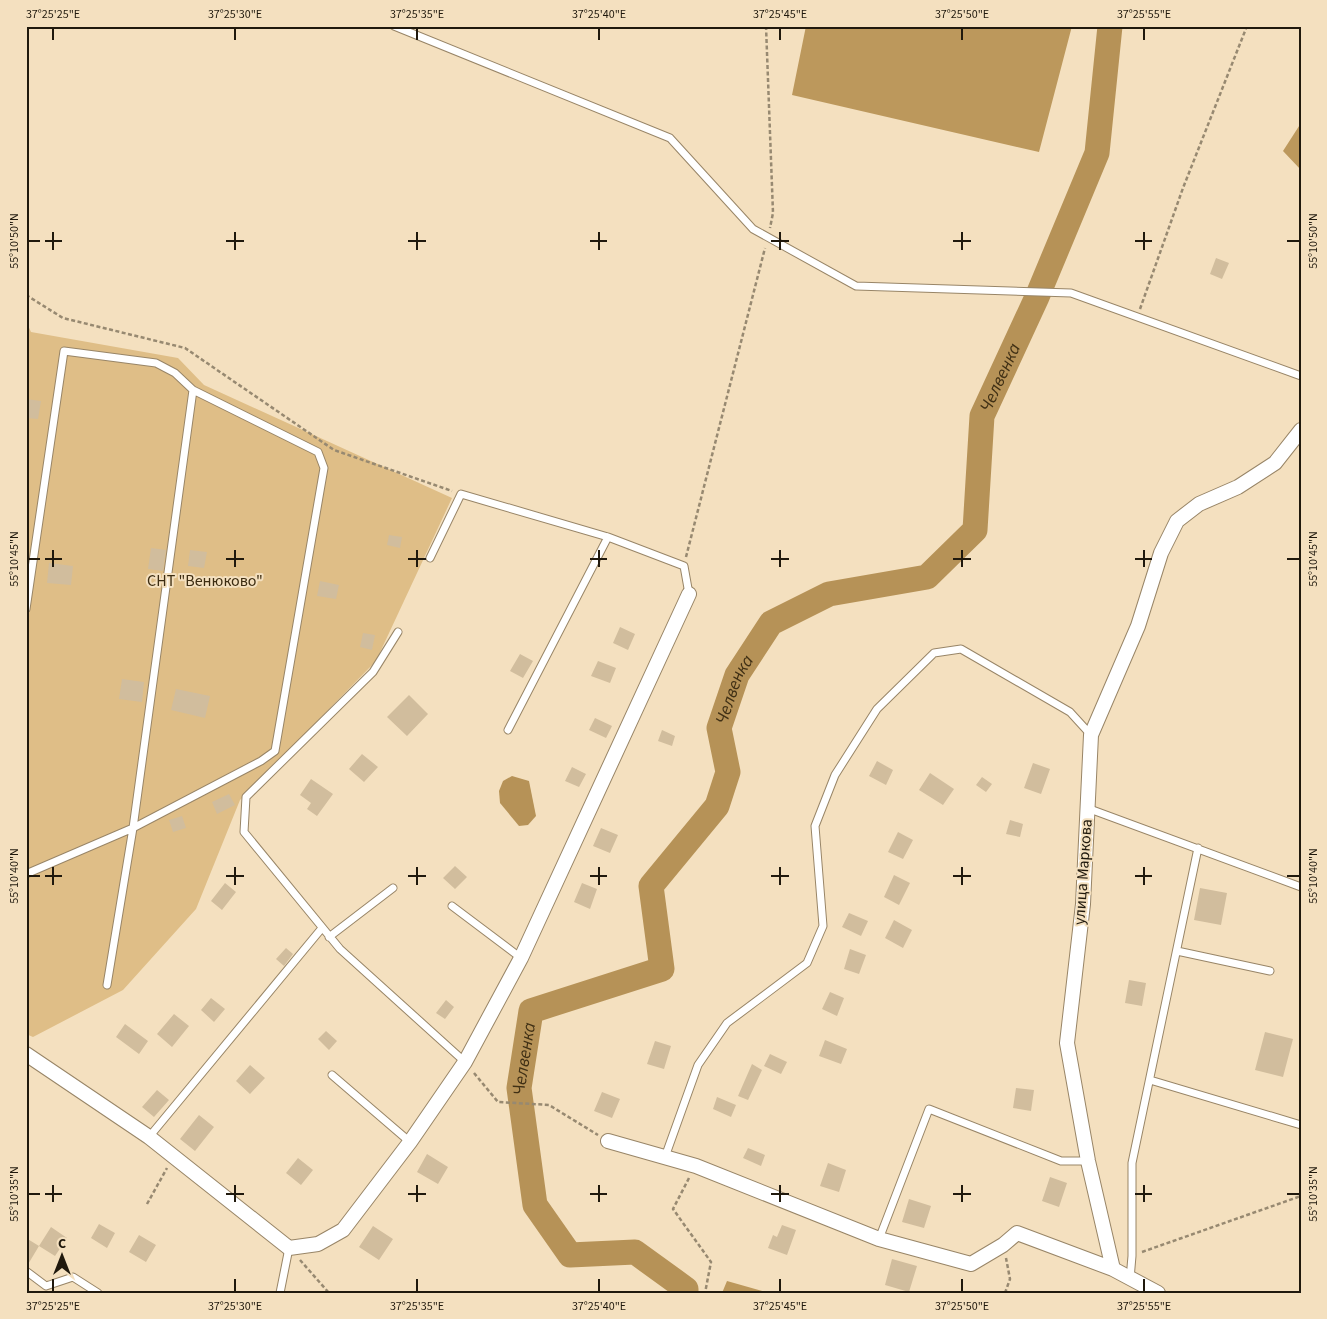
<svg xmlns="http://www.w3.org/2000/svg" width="1327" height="1319" font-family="'Source Sans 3',sans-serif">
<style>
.green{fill:#dfbe87}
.forest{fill:#bc985c}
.water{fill:#b69257}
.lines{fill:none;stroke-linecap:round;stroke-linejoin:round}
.river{stroke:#b69257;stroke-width:25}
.building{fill:#d1bd9d}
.service-casing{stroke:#988567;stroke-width:9}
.minor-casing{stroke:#988567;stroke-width:16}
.path{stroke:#978971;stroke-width:2.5;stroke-dasharray:4 2.5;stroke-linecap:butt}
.service{stroke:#fff;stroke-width:7}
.minor{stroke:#fff;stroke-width:14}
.ticks{fill:none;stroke:#20190d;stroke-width:2}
.labels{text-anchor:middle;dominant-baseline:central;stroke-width:4;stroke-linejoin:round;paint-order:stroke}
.park-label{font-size:16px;fill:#3d2d12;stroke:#f4e0bf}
.street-label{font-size:16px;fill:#20190d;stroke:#f4e0bf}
.water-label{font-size:18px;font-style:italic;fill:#403015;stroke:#f4e0bf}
.neatline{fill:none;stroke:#20190d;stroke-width:2}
.ticks-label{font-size:12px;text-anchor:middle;fill:#20190d}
</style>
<rect width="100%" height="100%" fill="#f4e0bf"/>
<path class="green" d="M26 321 31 332 178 358 204 385 452 498 376 661 240 800 196 909 123 990 33 1037 26 1034Z"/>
<path class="forest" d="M806 26H1072L1039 152 792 95Z
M1301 123V170L1283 151Z
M727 1281 769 1293H722Z"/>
<path class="water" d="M512 776 529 781 536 816 528 825 519 826 500 803 499 791 503 781Z"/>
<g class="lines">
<path class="river" id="s1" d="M686 1293V1289L635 1252 570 1255 535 1205 519 1088 531 1011 662 969 651 886 717 806 728 772 719 728 737 675 771 623 829 594 927 577 975 530 982 416 1037 297 1097 153 1110 26"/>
</g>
<path class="building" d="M1216 258 1229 263 1222 279 1210 274Z
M26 399 41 401 38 419 26 418Z
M389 535 402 537 400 548 387 545Z
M151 548 166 550 163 571 148 569Z
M190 550 207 552 204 568 188 566Z
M49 563 73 566 71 585 47 583Z
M320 581 339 585 336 599 317 596Z
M620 627 635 634 628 650 613 643Z
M363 633 375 635 372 650 360 647Z
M520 654 533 661 523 678 510 671Z
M598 661 616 668 610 683 591 676Z
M122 679 144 682 142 702 119 699Z
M176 689 210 696 205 718 171 710Z
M409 695 428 714 407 736 387 717Z
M595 718 612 726 606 738 589 730Z
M662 730 675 736 672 746 658 741Z
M362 754 378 767 364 782 349 769Z
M877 761 893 770 886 785 869 776Z
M1033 763 1050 769 1041 794 1024 788Z
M572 767 586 774 579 787 565 781Z
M930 773 954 789 943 805 919 790Z
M982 777 992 784 986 792 976 785Z
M311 779 333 794 317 816 307 809 311 803 300 795Z
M229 794 235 805 217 814 212 802Z
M182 816 186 828 173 832 169 820Z
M1010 820 1023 824 1020 837 1006 834Z
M601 828 618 835 610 853 593 846Z
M898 832 913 840 903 859 888 852Z
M455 866 467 877 455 889 443 878Z
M894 875 910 883 899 905 884 897Z
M225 883 236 892 222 910 211 901Z
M582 883 597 889 590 909 574 902Z
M1200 888 1227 893 1221 925 1194 920Z
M849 913 868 921 861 936 842 927Z
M894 920 912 930 903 948 885 938Z
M286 948 293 954 284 966 276 959Z
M850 949 866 955 859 974 844 969Z
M1129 980 1146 983 1142 1006 1125 1003Z
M830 992 844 998 837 1016 822 1009Z
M211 998 225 1009 214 1022 201 1010Z
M446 1000 454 1007 445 1019 436 1013Z
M174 1014 189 1026 172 1047 157 1034Z
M125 1024 148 1041 139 1054 116 1037Z
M326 1031 337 1041 329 1050 318 1039Z
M1265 1032 1293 1039 1283 1077 1255 1070Z
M825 1040 847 1049 841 1064 819 1056Z
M655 1041 671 1046 664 1069 647 1064Z
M770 1054 787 1062 781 1074 764 1066Z
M752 1064 762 1070 748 1100 738 1096Z
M250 1065 265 1078 250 1094 236 1081Z
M1016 1088 1034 1090 1031 1111 1013 1108Z
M157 1090 169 1100 154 1117 142 1107Z
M602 1092 620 1099 612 1118 594 1111Z
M717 1097 736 1105 731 1117 713 1109Z
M199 1115 214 1127 195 1151 180 1139Z
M748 1148 765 1155 761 1166 743 1158Z
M427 1154 448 1167 438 1184 417 1172Z
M298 1158 313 1170 301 1185 286 1173Z
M828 1163 846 1170 839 1192 820 1186Z
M1050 1177 1067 1183 1059 1207 1042 1201Z
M909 1199 931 1206 924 1228 902 1222Z
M99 1224 115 1233 107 1248 91 1238Z
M782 1225 796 1230 787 1255 768 1248 773 1235 777 1237Z
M373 1226 393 1239 379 1260 359 1247Z
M51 1227 67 1238 55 1256 39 1246Z
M139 1235 156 1245 146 1262 129 1252Z
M26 1238 39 1246 27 1266H26Z
M892 1259 917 1266 909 1292 885 1285Z"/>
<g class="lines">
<defs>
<path id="service" d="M394 26 670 138 753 229 856 286 1071 293 1301 376
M430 558 461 494 608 537 684 566 689 594
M26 609 64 351 156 363 175 373 193 390 318 452 324 468 275 751 261 761 133 828 26 874
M398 632 373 672 246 797 244 832 340 949 465 1062
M508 730 608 537
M1087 808 1301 887
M452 906 521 958
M329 937 393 888
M1177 951 1270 971
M107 985 133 828 193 390
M332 1075 410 1142
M1150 1080 1301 1125
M149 1137 322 928
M665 1157 698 1065 727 1023 807 963 823 926 815 826 835 775 877 709 934 653 961 649 1070 712 1091 735
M879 1239 929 1109 1061 1161H1088
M26 1271 46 1286 73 1277 98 1293
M1130 1279 1132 1256V1163L1198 848
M280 1293 289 1248"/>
<path id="minor" d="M26 1054 149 1137 289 1248 318 1244 343 1230 410 1142 465 1062 521 958 689 594
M608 1141 696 1166 879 1239 971 1264 1003 1245 1017 1233 1113 1269 1158 1293
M1113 1269 1088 1161 1067 1043 1083 904 1091 735 1138 626 1161 553 1177 521 1199 504 1238 487 1275 463 1301 430"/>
</defs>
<use href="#service" class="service-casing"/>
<use href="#minor" class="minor-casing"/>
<path class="path" d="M766 26 773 213 770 228
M26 295 63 318 185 348 334 450 452 491
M1140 309 1183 188 1247 26
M686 557 765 248
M474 1073 498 1102 549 1105 598 1135
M689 1178 673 1209 711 1262 705 1293
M147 1204 167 1168
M1142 1252 1301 1196
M300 1260 329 1293
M1005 1293 1010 1279 1006 1258"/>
<use href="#service" class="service"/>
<use href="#minor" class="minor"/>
</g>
<path class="ticks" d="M53 28V40M235 28V40M417 28V40M599 28V40M780 28V40M962 28V40M1144 28V40M53 232V250M235 232V250M417 232V250M599 232V250M780 232V250M962 232V250M1144 232V250M28 241H40M45 241H62M226 241H244M408 241H426M590 241H607M771 241H789M953 241H971M1135 241H1152M1287 241H1300M53 550V567M235 550V567M417 550V567M599 550V567M780 550V567M962 550V567M1144 550V567M28 559H40M45 559H62M226 559H244M408 559H426M590 559H607M771 559H789M953 559H971M1135 559H1152M1287 559H1300M53 867V885M235 867V885M417 867V885M599 867V885M780 867V885M962 867V885M1144 867V885M28 876H40M45 876H62M226 876H244M408 876H426M590 876H607M771 876H789M953 876H971M1135 876H1152M1287 876H1300M53 1185V1202M235 1185V1202M417 1185V1202M599 1185V1202M780 1185V1202M962 1185V1202M1144 1185V1202M28 1194H40M45 1194H62M226 1194H244M408 1194H426M590 1194H607M771 1194H789M953 1194H971M1135 1194H1152M1287 1194H1300M53 1279V1292M235 1279V1292M417 1279V1292M599 1279V1292M780 1279V1292M962 1279V1292M1144 1279V1292"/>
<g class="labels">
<g class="park-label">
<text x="205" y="581">СНТ "Венюково"</text>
</g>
<g class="street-label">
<text transform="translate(1083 872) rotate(-86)">улица Маркова</text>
</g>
<g class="water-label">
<text stroke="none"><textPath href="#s1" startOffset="1301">Челвенка</textPath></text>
<text stroke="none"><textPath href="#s1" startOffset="836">Челвенка</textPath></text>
<text stroke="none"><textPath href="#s1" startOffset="341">Челвенка</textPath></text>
</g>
</g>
<rect width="1327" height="1319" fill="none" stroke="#f4e0bf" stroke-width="55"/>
<g transform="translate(62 1256)" stroke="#f4e0bf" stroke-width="4" paint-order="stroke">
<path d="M0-4L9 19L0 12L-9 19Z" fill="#20190d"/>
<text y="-8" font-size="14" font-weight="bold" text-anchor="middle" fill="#20190d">С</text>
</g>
<rect x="28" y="28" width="1272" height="1264" class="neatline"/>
<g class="ticks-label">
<text x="53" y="18">37°25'25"E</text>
<text x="235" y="18">37°25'30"E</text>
<text x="417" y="18">37°25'35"E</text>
<text x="599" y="18">37°25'40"E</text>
<text x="780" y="18">37°25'45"E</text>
<text x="962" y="18">37°25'50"E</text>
<text x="1144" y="18">37°25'55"E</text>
<text transform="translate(14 241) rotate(-90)" y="4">55°10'50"N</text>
<text transform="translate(1313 241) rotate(-90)" y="4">55°10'50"N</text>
<text transform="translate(14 559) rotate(-90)" y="4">55°10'45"N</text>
<text transform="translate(1313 559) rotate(-90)" y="4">55°10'45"N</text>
<text transform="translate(14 876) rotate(-90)" y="4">55°10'40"N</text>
<text transform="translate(1313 876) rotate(-90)" y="4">55°10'40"N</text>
<text transform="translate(14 1194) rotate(-90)" y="4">55°10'35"N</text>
<text transform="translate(1313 1194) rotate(-90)" y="4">55°10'35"N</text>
<text x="53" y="1310">37°25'25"E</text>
<text x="235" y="1310">37°25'30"E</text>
<text x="417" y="1310">37°25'35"E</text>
<text x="599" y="1310">37°25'40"E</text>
<text x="780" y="1310">37°25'45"E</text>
<text x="962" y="1310">37°25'50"E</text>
<text x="1144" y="1310">37°25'55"E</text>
</g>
</svg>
